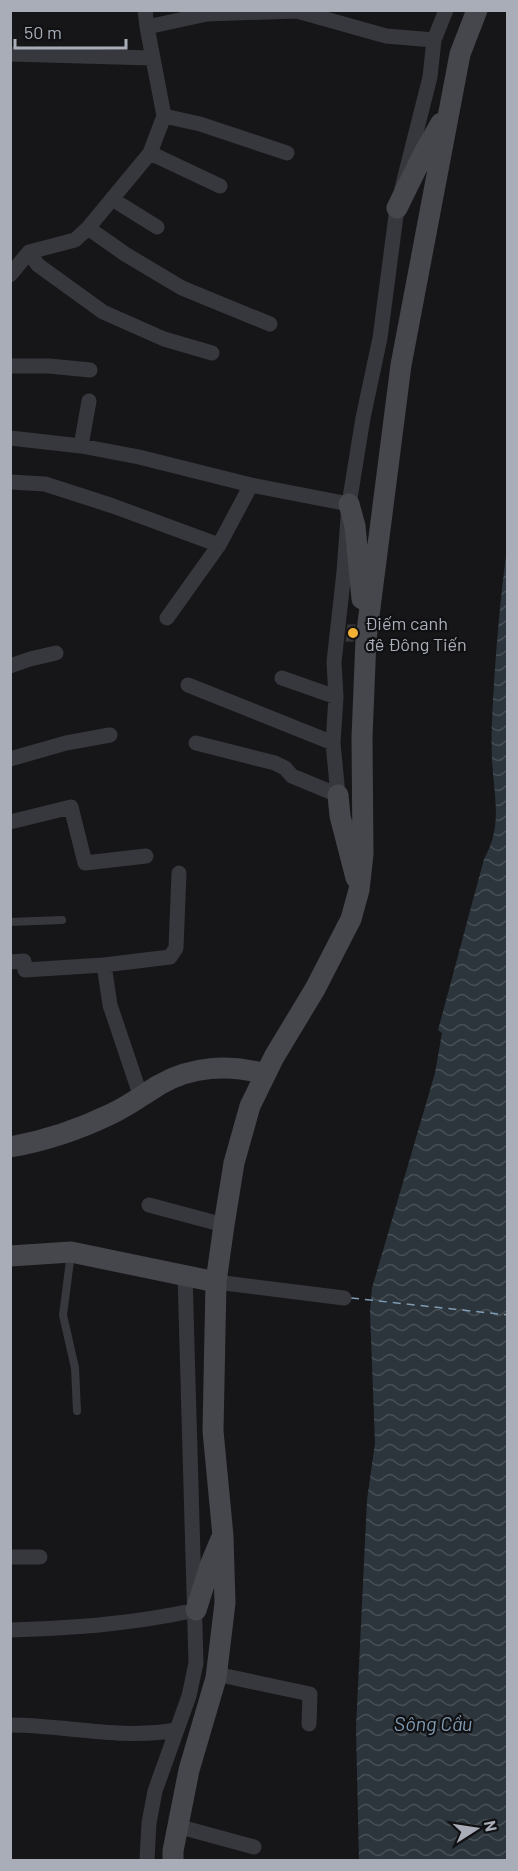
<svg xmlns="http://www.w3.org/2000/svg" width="518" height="1871" font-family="Barlow,sans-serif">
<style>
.water{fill:url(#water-waves)}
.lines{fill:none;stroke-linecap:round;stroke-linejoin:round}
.ferry{stroke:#7f9bb3;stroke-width:1.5;stroke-dasharray:8 6;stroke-linecap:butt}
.building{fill:#404145;stroke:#303034;stroke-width:1.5}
.lane{stroke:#37383d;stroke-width:8}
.street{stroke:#37383d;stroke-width:15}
.secondary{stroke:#45474d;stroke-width:21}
.poi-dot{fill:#f2b134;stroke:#111113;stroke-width:2}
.labels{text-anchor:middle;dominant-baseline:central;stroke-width:4.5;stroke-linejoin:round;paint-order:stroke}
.poi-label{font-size:18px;fill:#a8adb8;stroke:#111113;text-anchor:start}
.water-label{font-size:20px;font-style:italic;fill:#7f9bb3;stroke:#111113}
</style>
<defs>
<pattern id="water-waves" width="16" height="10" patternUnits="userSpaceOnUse" patternTransform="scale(1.5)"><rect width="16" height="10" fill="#2c353c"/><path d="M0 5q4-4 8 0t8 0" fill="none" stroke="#485056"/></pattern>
</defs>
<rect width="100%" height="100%" fill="#161618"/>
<path class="water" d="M507 549V1860H359L356 1728 367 1500 375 1443 370 1312 372 1288 435 1073 442 1033 438 1030 484 859C503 826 494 796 492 760 491 741 492 720 493 700 496 650 500 599 507 549Z"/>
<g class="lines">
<path class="ferry" d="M351 1298 508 1315"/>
</g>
<path class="building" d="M348 625H355L353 641H346Z"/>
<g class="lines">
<path class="lane" d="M10 922 62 920
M71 1253 63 1315 75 1368 77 1411"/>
<path class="street" d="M145 10 147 27
M10 54 152 58
M164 116 200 124 287 153
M150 153 220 186
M112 199 157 227
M88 228 125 254 182 288 270 324
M29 252 38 265 103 312 164 339 212 353
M10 275 29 252 75 240 88 228 150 153 164 116 147 27 207 14 297 11 386 36 434 40
M10 366H49L90 370
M10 438 81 446 139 457 251 485 349 504
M81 446 89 401
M10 482 45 484 113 506 219 545
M167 618 219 545 251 485
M10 666 30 659 56 653
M282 678 336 697
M188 685 333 743
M196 743 275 763 285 768 292 776 338 795 333 743 336 697 334 662 344 572 349 504 363 418 380 338 397 208 430 77 434 40 446 10
M10 759 66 743 110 735
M10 822 71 807 85 863 146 856
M10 962 24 961 25 970 104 965 170 957 176 948 179 873
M104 965 110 1005 141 1097
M149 1205 224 1225
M216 1282 344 1298
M10 1557H40
M10 1630C75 1628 132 1624 196 1610
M216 1674 310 1694 309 1724
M10 1725C66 1725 120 1740 176 1730
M177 1826 254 1847
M147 1860 149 1823 155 1791 189 1696 196 1663 185 1274"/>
<path class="secondary" d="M397 208 424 153 441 123
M349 504 355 526 362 599
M338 795 340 816 356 878
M10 1147C45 1141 80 1129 111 1114 128 1106 143 1095 159 1085 191 1066 229 1064 265 1074
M10 1256 71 1252 216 1282
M196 1610 211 1563 221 1539
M173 1860V1851L189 1770 216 1678 225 1603 223 1536 213 1431 216 1282 224 1225 234 1163 250 1106 274 1057 315 989 351 919 359 890 363 854 362 737 366 639 401 365 460 54 477 10"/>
</g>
<circle class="poi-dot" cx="353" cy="633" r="6"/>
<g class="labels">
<g class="poi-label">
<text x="365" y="623">Điếm canh<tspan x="365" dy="21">đê Đông Tiến</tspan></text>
</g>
<g class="water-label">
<text x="433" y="1723">Sông Cầu</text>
</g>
</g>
<rect width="518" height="1871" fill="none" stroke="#a8adb8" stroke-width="24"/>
<g transform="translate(476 1829) rotate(78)" stroke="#111113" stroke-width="4.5" paint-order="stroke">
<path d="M0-4.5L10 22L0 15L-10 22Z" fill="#a8adb8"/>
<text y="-9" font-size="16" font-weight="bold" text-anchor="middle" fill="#a8adb8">N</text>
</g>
<path d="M15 39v9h111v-9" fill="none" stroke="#a8adb8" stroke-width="3"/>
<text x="24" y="39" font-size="18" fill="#a8adb8" stroke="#111113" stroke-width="4.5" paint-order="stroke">50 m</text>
</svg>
